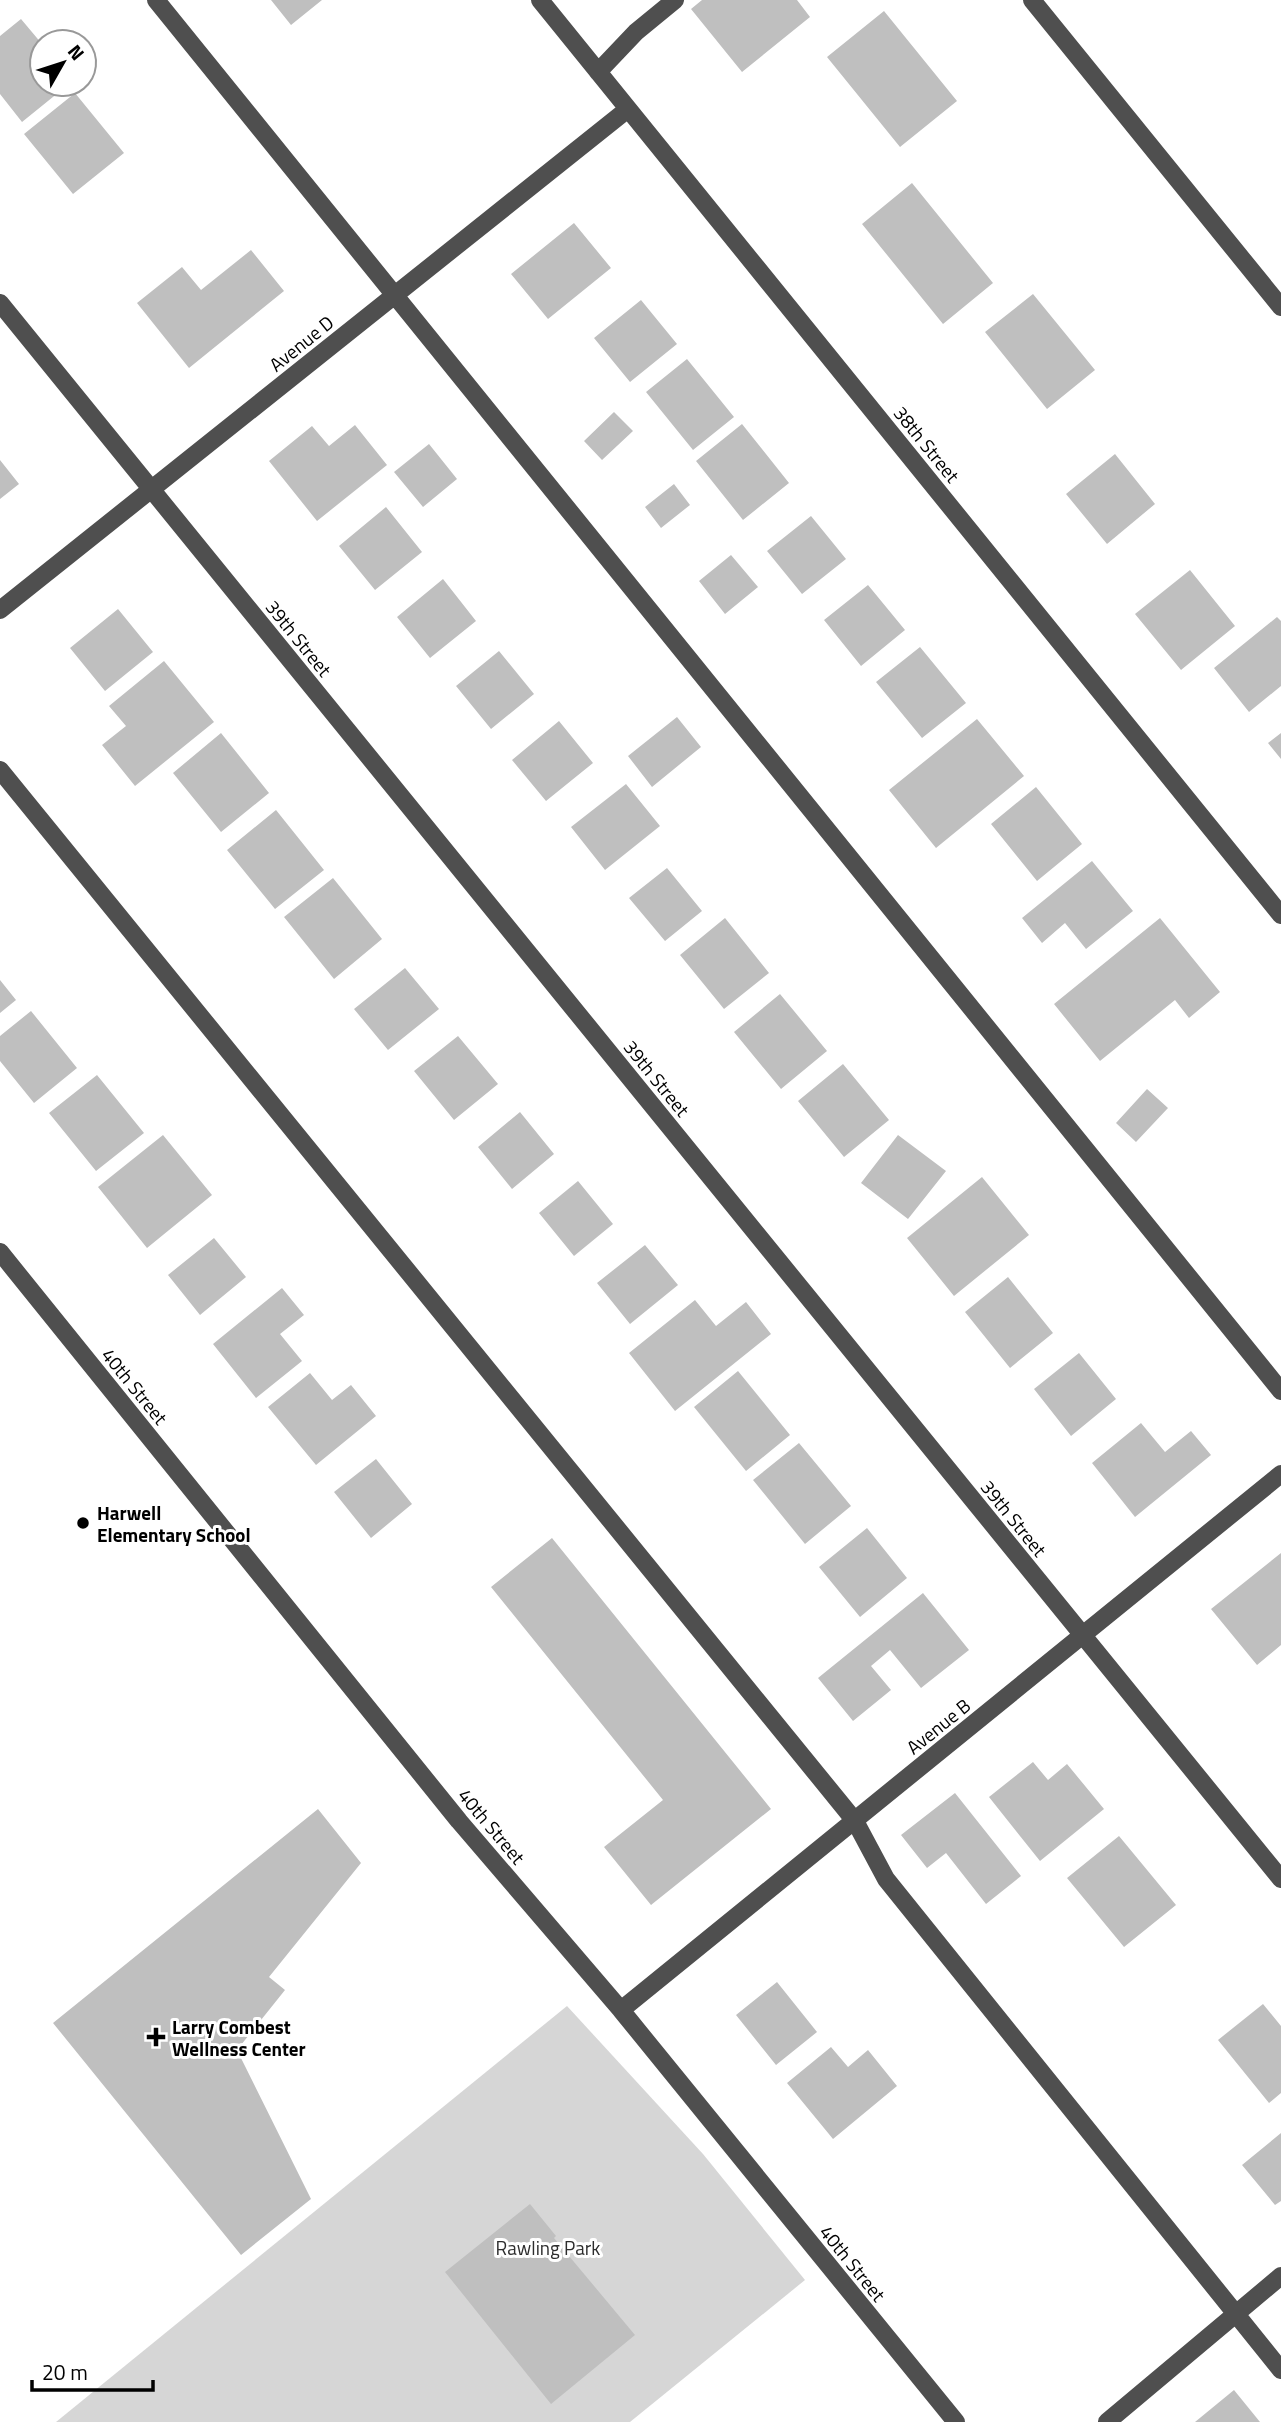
<svg xmlns="http://www.w3.org/2000/svg" width="1281" height="2422" font-family="'Titillium Web',sans-serif">
<style>
.green{fill:#d6d6d6}
.building{fill:#bfbfbf}
.lines{fill:none;stroke-linecap:round;stroke-linejoin:round}
.minor{stroke:#4f4f4f;stroke-width:18}
.poi-dot{fill:#000;stroke:#fff;stroke-width:2.5}
.labels{text-anchor:middle;dominant-baseline:central;stroke-width:6;stroke-linejoin:round;paint-order:stroke}
.street-label{font-size:19px;fill:#000;stroke:#fff}
.poi-label{font-size:19px;font-weight:bold;fill:#000;stroke:#fff;text-anchor:start}
.park-label{font-size:19px;fill:#2d2d2d;stroke:#fff}
</style>
<rect width="100%" height="100%" fill="#fff"/>
<path class="green" d="M567 2006 703 2154 805 2280 630 2422H56Z"/>
<path class="building" d="M271 0H322L291 25Z
M702 0H797L810 17 742 72 691 9Z
M884 11 957 101 900 147 827 57Z
M21 19 42 44V84H69L22 122 0 94V36Z
M75 93 124 153 73 194 24 134Z
M912 183 993 283 943 324 862 224Z
M574 223 611 268 548 319 511 274Z
M251 250 284 291 189 368 137 303 182 267 201 290Z
M1033 294 1095 370 1047 409 985 332Z
M641 300 677 344 630 382 594 338Z
M687 359 734 417 693 450 646 392Z
M614 412 633 431 602 460 584 441Z
M742 424 789 483 743 520 696 461Z
M355 425 387 465 317 521 269 461 312 426 329 446Z
M429 444 457 479 423 507 394 472Z
M1115 454 1155 504 1107 544 1066 494Z
M0 460 19 484 0 499Z
M674 484 690 505 661 528 645 507Z
M386 507 422 552 375 590 339 546Z
M811 516 846 559 802 594 767 551Z
M731 555 758 587 725 614 699 581Z
M1190 570 1235 626 1181 670 1135 614Z
M443 579 476 621 430 658 397 617Z
M868 585 905 630 861 666 824 620Z
M118 609 153 652 105 691 70 648Z
M1277 617 1281 621V686L1249 712 1214 668Z
M920 647 966 703 922 738 876 682Z
M499 651 534 694 491 729 456 686Z
M164 661 214 722 135 786 102 745 126 726 109 706Z
M677 717 701 747 652 787 628 756Z
M977 719 1024 776 936 848 889 790Z
M559 721 593 763 546 801 512 760Z
M221 733 269 793 221 832 173 773Z
M1281 733V759L1268 743Z
M626 784 660 826 605 870 571 827Z
M1036 787 1082 844 1037 881 991 824Z
M276 810 324 870 275 909 227 850Z
M1092 861 1133 911 1086 949 1065 923 1042 943 1022 918Z
M667 868 702 911 665 941 629 898Z
M333 878 382 939 334 979 284 917Z
M725 918 769 973 724 1009 680 955Z
M1160 918 1220 992 1189 1018 1175 1000 1100 1061 1054 1004Z
M405 968 439 1009 388 1050 354 1009Z
M0 980 16 1000 0 1013Z
M780 994 827 1051 781 1089 734 1032Z
M31 1011 77 1068 34 1103 0 1061V1036Z
M458 1036 498 1084 454 1120 414 1071Z
M843 1064 889 1120 844 1157 798 1101Z
M97 1075 144 1133 96 1171 49 1113Z
M1147 1089 1168 1108 1136 1142 1116 1123Z
M520 1112 554 1154 512 1189 478 1147Z
M163 1135 212 1195 147 1248 98 1187Z
M898 1135 946 1171 908 1219 861 1183Z
M982 1177 1029 1235 954 1296 907 1238Z
M578 1181 613 1224 574 1256 539 1213Z
M214 1238 246 1277 200 1315 168 1275Z
M645 1245 678 1285 630 1324 597 1283Z
M1008 1277 1053 1333 1010 1368 965 1312Z
M282 1288 304 1315 280 1334 302 1361 256 1398 213 1344Z
M695 1300 716 1326 746 1302 771 1334 675 1411 629 1353Z
M1079 1353 1116 1399 1071 1436 1034 1389Z
M738 1371 790 1435 746 1471 694 1407Z
M310 1373 332 1400 351 1385 376 1416 316 1465 268 1407Z
M1141 1423 1165 1452 1191 1431 1211 1455 1135 1517 1092 1463Z
M799 1443 851 1506 805 1544 753 1480Z
M376 1459 412 1504 371 1538 334 1492Z
M867 1528 907 1578 860 1617 819 1567Z
M552 1538 771 1809 651 1905 604 1847 663 1800 491 1587Z
M1281 1553V1645L1257 1665 1211 1609Z
M923 1593 969 1650 921 1688 890 1650 871 1666 891 1690 853 1721 818 1678Z
M1033 1762 1048 1780 1067 1764 1104 1809 1040 1861 989 1797Z
M955 1793 1021 1876 986 1904 946 1853 927 1868 901 1835Z
M318 1809 361 1863 269 1977 285 1990 237 2050 311 2199 241 2255 53 2023Z
M1119 1836 1176 1905 1124 1947 1067 1878Z
M777 1982 817 2032 776 2065 736 2015Z
M1263 2004 1281 2026V2093L1269 2103 1218 2040Z
M831 2047 848 2067 868 2050 897 2086 833 2139 787 2083Z
M1281 2133V2201L1275 2205 1242 2165Z
M530 2204 556 2236 554 2238 635 2335 551 2404 445 2272Z
M1234 2390 1260 2422H1195Z"/>
<g class="lines">
<path class="minor" d="M156 0 1281 1391
M540 0 1281 915
M1032 0 1281 307
M598 72 636 32 675 0
M0 303 1281 1879
M0 610 628 109
M0 770 855 1821 886 1879 1281 2370
M0 1252 459 1821 621 2010 956 2422
M621 2010 1281 1474
M1107 2422 1281 2276"/>
</g>
<g class="poi-dot">
<circle cx="83" cy="1523" r="7"/>
<path d="M152.5 2026.5h7v7h7v7h-7v7h-7v-7h-7v-7h7z"/>
</g>
<g class="labels">
<g class="street-label">
<text transform="translate(301 343) rotate(-39)">Avenue D</text>
<text transform="translate(927 444) rotate(51)">38th Street</text>
<text transform="translate(299 638) rotate(51)">39th Street</text>
<text transform="translate(657 1078) rotate(51)">39th Street</text>
<text transform="translate(135 1386) rotate(51)">40th Street</text>
<text transform="translate(1014 1518) rotate(51)">39th Street</text>
<text transform="translate(938 1726) rotate(-39)">Avenue B</text>
<text transform="translate(492 1826) rotate(50)">40th Street</text>
<text transform="translate(853 2263) rotate(51)">40th Street</text>
</g>
<g class="poi-label">
<text x="97" y="1512">Harwell<tspan x="97" dy="22">Elementary School</tspan></text>
<text x="172" y="2026">Larry Combest<tspan x="172" dy="22">Wellness Center</tspan></text>
</g>
<g class="park-label">
<text x="548" y="2247">Rawling Park</text>
</g>
</g>
<g transform="translate(63 63) rotate(51)"><circle r="33" fill="#ffffff" stroke="#999999" stroke-width="2"/>
<path d="M0-5L12 26L0 18L-12 26Z" fill="#000000"/>
<text y="-10" font-size="19" font-weight="bold" text-anchor="middle" fill="#000000">N</text>
</g>
<path d="M32 2380v10h121v-10" fill="none" stroke="#000000" stroke-width="3.5"/>
<text x="42" y="2380" font-size="21" fill="#000000" stroke="#ffffff" stroke-width="5" paint-order="stroke">20 m</text>
</svg>
